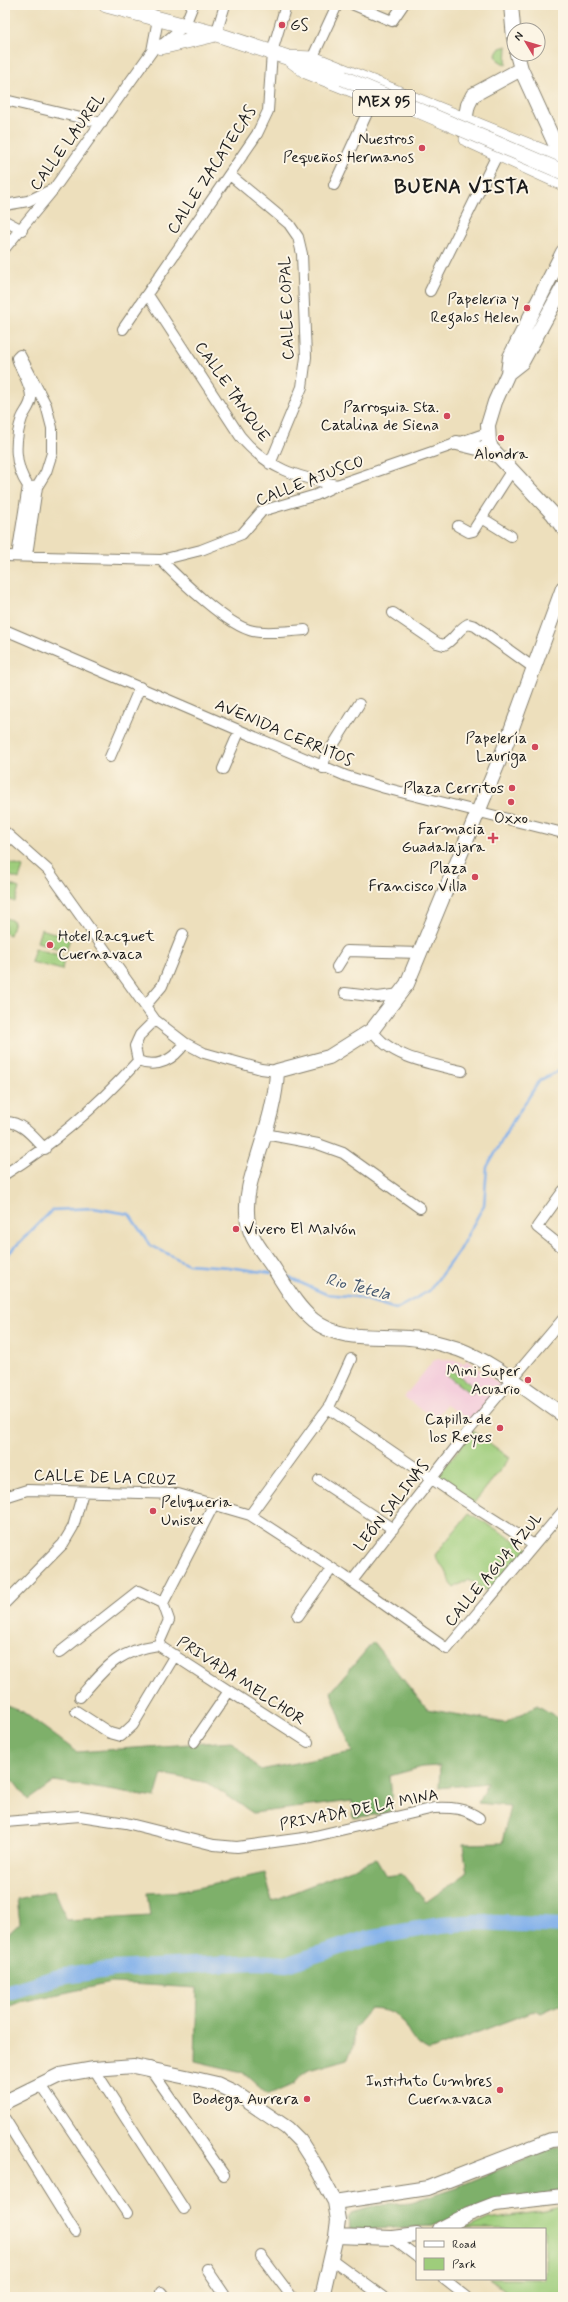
<svg xmlns="http://www.w3.org/2000/svg" width="568" height="2302" font-family="Mynerve,sans-serif">
<style>
.built{fill:#f4cfdc}
.green{fill:#9ecd7b;stroke:#5d744c}
.forest{fill:#7eb06b;stroke:#4d6644}
.lines{fill:none;stroke-linecap:round;stroke-linejoin:round}
.stream{stroke:#7fafea;stroke-width:2.5}
.river{stroke:#7fafea;stroke-width:16}
.street-casing{stroke:#847e6c;stroke-width:12}
.secondary-casing{stroke:#847e6c;stroke-width:16}
.primary-casing{stroke:#847e6c;stroke-width:16}
.street{stroke:#fff;stroke-width:10}
.secondary{stroke:#fff;stroke-width:14}
.primary{stroke:#fff;stroke-width:15}
.primary-bridge-casing{stroke:#847e6c;stroke-width:16;stroke-linecap:butt}
.primary-bridge{stroke:#fff;stroke-width:15}
.poi-dot{fill:#d1495b;stroke:#fcf5e5;stroke-width:1.5}
.labels{text-anchor:middle;dominant-baseline:central;stroke-width:4;stroke-linejoin:round;paint-order:stroke}
.shield{fill:#fcf5e5;stroke:#5f5d58;stroke-width:1}
.shield-label{font-size:15px;font-weight:bold;fill:#1c1c1c}
.poi-label{font-size:16px;fill:#1c1c1c;stroke:#fcf5e5;text-anchor:end}
.street-label{font-size:16px;fill:#1c1c1c;stroke:#fcf5e5}
.water-label{font-size:17px;font-style:italic;fill:#44576e;stroke:#fcf5e5}
.district-label{font-size:20px;font-weight:bold;letter-spacing:1px;fill:#1c1c1c;stroke:#fcf5e5}
</style>
<rect width="100%" height="100%" fill="#fcf5e5"/>
<filter id="ink" filterUnits="userSpaceOnUse"><feTurbulence type="fractalNoise" baseFrequency=".025" numOctaves="2"/><feDisplacementMap in="SourceGraphic" scale="8" xChannelSelector="R" yChannelSelector="G"/><feConvolveMatrix kernelMatrix="1 2 1 2 8 2 1 2 1" color-interpolation-filters="sRGB"/></filter>
<filter id="wash" filterUnits="userSpaceOnUse"><feTurbulence type="fractalNoise" baseFrequency=".012" numOctaves="4" result="noise"/><feDisplacementMap in="SourceGraphic" scale="16" xChannelSelector="R" yChannelSelector="G"/><feGaussianBlur stdDeviation="0.9" result="paint"/><feColorMatrix in="noise" values="0 0 0 0 0 0 0 0 0 0 0 0 0 0 0 0 0 1.4 0 .05"/><feComposite in="paint" operator="in"/></filter>
<g filter="url(#wash)">
<rect width="100%" height="100%" fill="#eddfbc"/>
<path class="built" d="M438 1359 458 1361 464 1364 467 1360 500 1385 472 1422 446 1405 435 1419 404 1397 433 1361Z"/>
<path class="green" d="M507 46 506 65 498 60 496 54 500 48Z
M5 862 23 867 19 879 5 874Z
M5 883 19 888 15 902 5 898Z
M5 918 14 921 10 935 5 933Z
M41 929 70 938 66 951 37 942Z
M35 948 64 957 62 970 31 962Z
M449 1368 475 1388 471 1394 445 1374Z
M473 1431 510 1458 473 1504 436 1478Z
M469 1513 529 1549 495 1592 486 1591 468 1579 454 1588C448 1583 449 1577 446 1571 442 1564 437 1563 435 1555Z
M563 2206V2297H513L489 2279H545V2229H465L488 2219 546 2211Z"/>
<path class="forest" d="M373 1642 427 1709 505 1723 537 1705 563 1721V2003L541 2013 536 2010 429 2051C399 2037 416 2011 370 2009L354 2028V2042L348 2059 310 2070 300 2076 292 2085 268 2095 242 2072 195 2061 197 1988 112 1983 20 2002 5 2008V1937L20 1923 17 1899 54 1891 67 1921 150 1916 147 1893 183 1891 265 1873 272 1901 376 1859 386 1876 402 1874 426 1902 467 1873 463 1844 502 1843 510 1806 478 1803 487 1783 439 1788 440 1766 422 1767 390 1776 393 1812 354 1818 352 1801 253 1813 208 1783 162 1774 155 1798 55 1781 28 1800 11 1778 5 1775V1705L23 1712 77 1752 232 1741 260 1770 352 1752 331 1692Z
M551 2148H563V2190L460 2215 433 2226 350 2230 349 2219 352 2213 383 2204 412 2202 457 2187Z"/>
<g class="lines">
<path class="stream" d="M5 1257 52 1210 93 1208 129 1214 150 1245 188 1264 228 1267 271 1273
M285 1276 326 1294 357 1297 396 1309 429 1291 458 1252 484 1205 487 1167 513 1121 540 1080 563 1069"/>
<path class="river" d="M5 1993 59 1977 115 1969 256 1962 288 1964 368 1938 441 1925 478 1922 563 1926"/>
</g>
</g>
<g filter="url(#ink)">
<g class="lines">
<defs>
<path id="street" d="M354 5 392 21 403 5
M216 34 225 5
M162 45 185 25 193 5
M310 63 337 5
M5 100 102 123
M230 175 289 224 298 237 302 254 306 357 302 387 270 464
M334 185 374 98
M5 205 28 201 51 190
M5 221 22 230
M5 248 53 190 152 51 158 19 141 5
M430 291 498 153
M148 295 240 436C267 469 297 477 337 485
M123 329 257 134 268 111 272 52 286 5
M482 518 511 536
M458 526 469 532 473 531 512 470
M27 555 37 487 46 472 52 453V428L46 405 20 355 17 358C20 371 32 384 31 399 30 407 25 411 22 418 14 441 14 466 28 486L37 487
M5 556 161 560 201 550 242 534 262 511 316 495 337 485 487 433
M17 556 28 486
M161 560C179 579 228 626 253 631 269 634 288 631 305 630
M393 613 437 643 444 645C454 640 458 629 468 624L475 626 534 668
M5 630 346 776 385 788 563 833
M110 757 140 687
M323 768 325 758 359 704
M223 769 239 732
M5 832 48 870 155 1020 185 1043 204 1053 261 1069 277 1071
M337 967 347 951 420 953
M345 993 378 997 400 994
M145 1006 162 986 183 934
M155 1020 140 1035 135 1046 138 1061C158 1069 174 1059 185 1043
M372 1030C390 1058 432 1064 462 1071
M5 1122C22 1121 34 1138 45 1149
M265 1134 318 1144 343 1153 420 1208
M5 1174C56 1143 98 1105 138 1061
M563 1191 537 1227 563 1248
M328 1408 457 1496 534 1545
M319 1480 393 1529
M5 1497 27 1490 178 1494 250 1515 344 1576 447 1649 563 1511
M250 1515 330 1405 351 1359
M352 1581 470 1429 563 1319
M5 1603 63 1544 73 1527 83 1492
M298 1616 332 1568
M158 1645 308 1742
M158 1645 169 1620 163 1603 214 1504
M59 1653 138 1591 163 1603
M80 1697C106 1667 117 1651 158 1645
M76 1711 110 1733 121 1736 133 1725 175 1655
M194 1742 229 1691
M5 1822 80 1816 126 1823 214 1845 237 1847 311 1837 434 1808C451 1807 465 1808 479 1818
M149 2067 224 2175
M94 2069 184 2209
M41 2085 127 2213
M5 2119 75 2232
M392 2238 417 2257
M261 2256 292 2297
M330 2258 383 2297
M207 2269 226 2297
M444 2279 467 2297
M161 2292 165 2297"/>
<path id="secondary" d="M511 5 514 38
M517 54 521 69 562 159
M463 130 468 105 473 95 521 69
M563 252 510 357 508 373 495 402 488 425 489 442 491 448 553 514 563 528
M508 373 522 362 563 287
M457 443 486 450 498 456
M563 588 506 744 407 984 372 1030 329 1057 277 1071C276 1099 267 1127 259 1153 253 1173 246 1191 247 1212 247 1237 262 1250 275 1270 286 1287 297 1307 313 1320 340 1342 377 1335 409 1338 426 1339 442 1344 458 1349 493 1362 532 1394 563 1415
M5 2102 60 2075 94 2069 134 2066 191 2078 217 2084 234 2092 287 2128 300 2141 314 2163 335 2202 338 2220 336 2236 322 2297
M335 2202 428 2188 551 2140 563 2139
M440 2229 469 2214 495 2204 563 2196
M336 2236 392 2238 417 2235"/>
<path id="primary" d="M106 5 216 34 289 58 313 59 563 160
M161 47 212 35
M289 58 306 71 359 92
M467 139 563 183"/>
</defs>
<use href="#street" class="street-casing"/>
<use href="#secondary" class="secondary-casing"/>
<use href="#primary" class="primary-casing"/>
<use href="#street" class="street"/>
<use href="#secondary" class="secondary"/>
<use href="#primary" class="primary"/>
<defs>
<path id="primary-bridge" d="M343 78 563 172"/>
</defs>
<use href="#primary-bridge" class="primary-bridge-casing"/>
<use href="#primary-bridge" class="primary-bridge"/>
</g>
</g>
<g class="poi-dot">
<circle cx="282" cy="25" r="4"/>
<circle cx="422" cy="148" r="4"/>
<circle cx="527" cy="308" r="4"/>
<circle cx="447" cy="416" r="4"/>
<circle cx="501" cy="438" r="4"/>
<circle cx="535" cy="747" r="4"/>
<circle cx="512" cy="788" r="4"/>
<circle cx="511" cy="802" r="4"/>
<path d="M491 832h4v4h4v4h-4v4h-4v-4h-4v-4h4z"/>
<circle cx="475" cy="877" r="4"/>
<circle cx="50" cy="945" r="4"/>
<circle cx="236" cy="1229" r="4"/>
<circle cx="528" cy="1380" r="4"/>
<circle cx="500" cy="1428" r="4"/>
<circle cx="153" cy="1511" r="4"/>
<circle cx="500" cy="2090" r="4"/>
<circle cx="307" cy="2099" r="4"/>
</g>
<g class="labels">
<rect class="shield" x="353" y="90" width="62" height="26" rx="3"/>
<g class="shield-label">
<text x="384" y="103">MEX 95</text>
</g>
<g class="poi-label">
<text x="290" y="25" text-anchor="start">GS</text>
<text x="414" y="139">Nuestros<tspan x="414" dy="18">Pequeños Hermanos</tspan></text>
<text x="519" y="299">Papeleria y<tspan x="519" dy="18">Regalos Helen</tspan></text>
<text x="439" y="407">Parroquia Sta.<tspan x="439" dy="18">Catalina de Siena</tspan></text>
<text x="501" y="454" text-anchor="middle">Alondra</text>
<text x="527" y="738">Papelería<tspan x="527" dy="18">Lauriga</tspan></text>
<text x="504" y="788">Plaza Cerritos</text>
<text x="511" y="818" text-anchor="middle">Oxxo</text>
<text x="485" y="829">Farmacia<tspan x="485" dy="18">Guadalajara</tspan></text>
<text x="467" y="868">Plaza<tspan x="467" dy="18">Francisco Villa</tspan></text>
<text x="58" y="936" text-anchor="start">Hotel Racquet<tspan x="58" dy="18">Cuernavaca</tspan></text>
<text x="244" y="1229" text-anchor="start">Vivero El Malvón</text>
<text x="520" y="1371">Mini Super<tspan x="520" dy="18">Acuario</tspan></text>
<text x="492" y="1419">Capilla de<tspan x="492" dy="18">los Reyes</tspan></text>
<text x="161" y="1502" text-anchor="start">Peluqueria<tspan x="161" dy="18">Unisex</tspan></text>
<text x="492" y="2081">Instituto Cumbres<tspan x="492" dy="18">Cuernavaca</tspan></text>
<text x="299" y="2099">Bodega Aurrera</text>
</g>
<g class="street-label">
<text transform="translate(68 142) rotate(-54)">CALLE LAUREL</text>
<text transform="translate(212 170) rotate(-57)">CALLE ZACATECAS</text>
<text transform="translate(287 308) rotate(-92)">CALLE COPAL</text>
<text transform="translate(232 392) rotate(55)">CALLE TANQUE</text>
<text transform="translate(310 481) rotate(-21)">CALLE AJUSCO</text>
<text transform="translate(284 733) rotate(23)">AVENIDA CERRITOS</text>
<text transform="translate(105 1478) rotate(2)">CALLE DE LA CRUZ</text>
<text transform="translate(392 1506) rotate(-52)">LEÓN SALINAS</text>
<text transform="translate(494 1570) rotate(-50)">CALLE AGUA AZUL</text>
<text transform="translate(241 1681) rotate(33)">PRIVADA MELCHOR</text>
<text transform="translate(359 1810) rotate(-11)">PRIVADA DE LA MINA</text>
</g>
<g class="water-label">
<text transform="translate(358 1287) rotate(14)">Rio Tetela</text>
</g>
<g class="district-label">
<text x="462" y="187">BUENA VISTA</text>
</g>
</g>
<rect width="568" height="2302" fill="none" stroke="#fcf5e5" stroke-width="20"/>
<rect x="416" y="2228" width="130" height="52" fill="#fcf5e5" stroke="#a29e95"/>
<rect x="424" y="2241" width="20" height="6" fill="#ffffff" stroke="#a29e95"/>
<text x="452" y="2248" font-size="12" fill="#1c1c1c">Road</text>
<rect x="424" y="2258" width="20" height="12" fill="#9ecd7b" stroke="#a29e95"/>
<text x="452" y="2268" font-size="12" fill="#1c1c1c">Park</text>
<g transform="translate(526 42) rotate(308)"><circle r="19" fill="#fcf5e5" stroke="#a29e95"/>
<path d="M0-3L7 15L0 10L-7 15Z" fill="#d1495b"/>
<text y="-6" font-size="11" font-weight="bold" text-anchor="middle" fill="#1c1c1c">N</text>
</g>
</svg>
